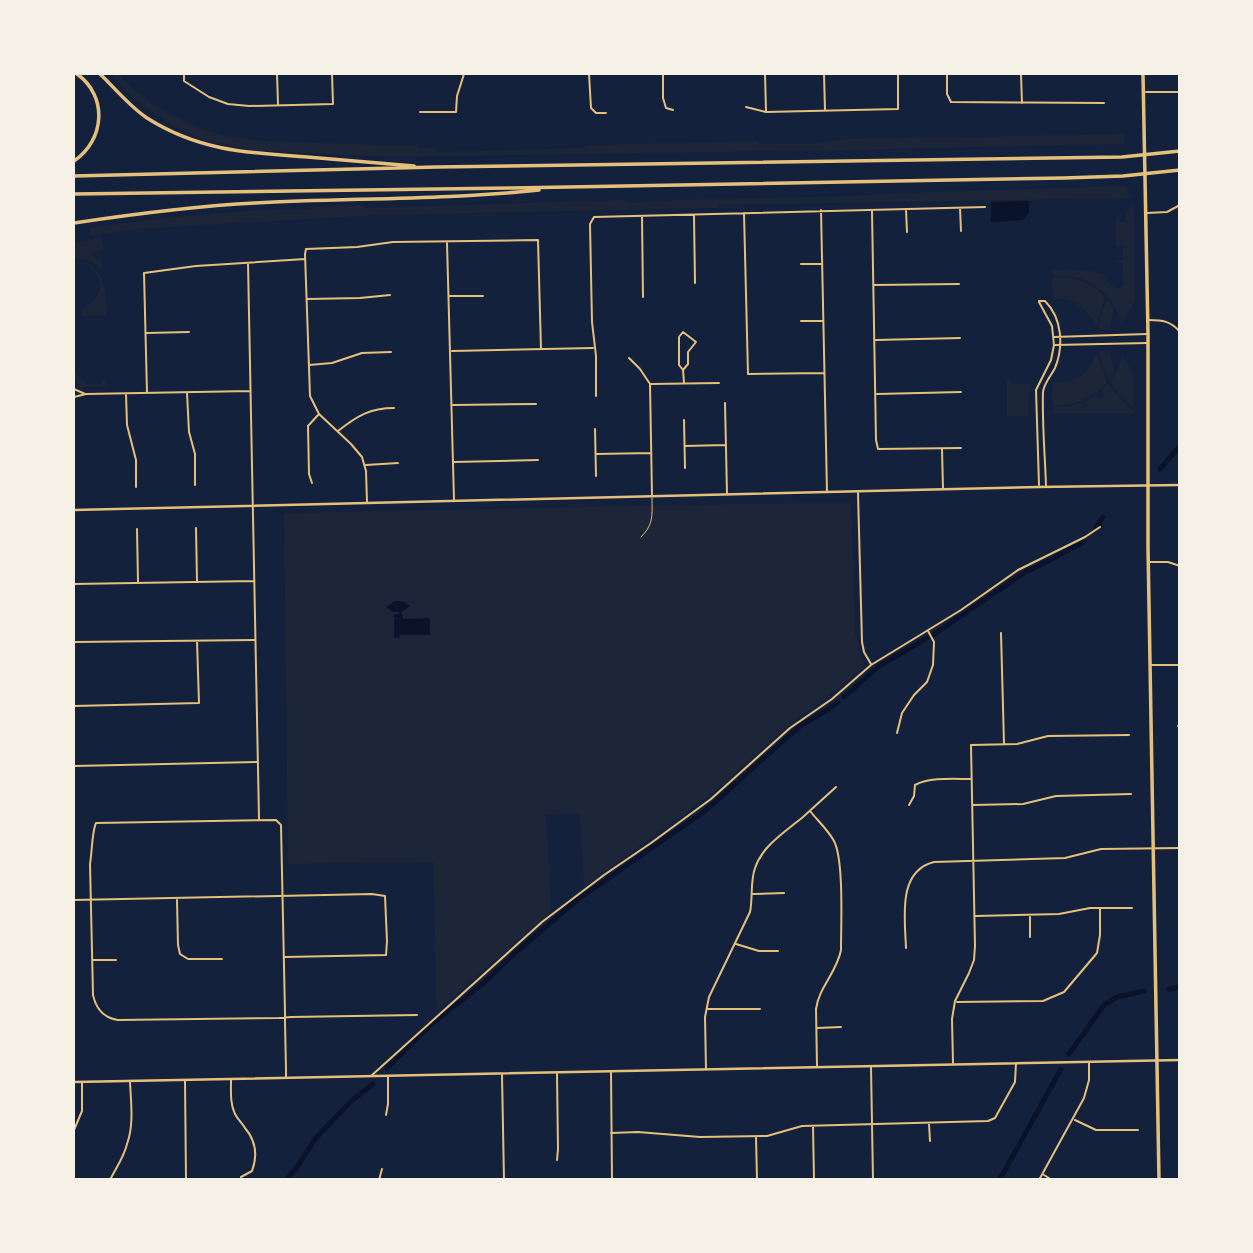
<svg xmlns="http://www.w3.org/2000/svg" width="1253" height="1253" font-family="'Public Sans',sans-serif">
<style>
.green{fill:#1d2539}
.water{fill:#0b132b}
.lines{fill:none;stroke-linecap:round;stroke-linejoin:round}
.canal{stroke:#0b132b;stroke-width:5}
.service{stroke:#e5c07b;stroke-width:1}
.minor{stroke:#e5c07b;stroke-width:2}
.tertiary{stroke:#e5c07b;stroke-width:2.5}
.secondary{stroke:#e5c07b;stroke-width:2.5}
.primary{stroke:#e5c07b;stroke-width:3.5}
.motorway{stroke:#e5c07b;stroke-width:3.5}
</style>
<rect width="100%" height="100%" fill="#14213d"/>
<path class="green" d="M110 74H117C144 101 181 124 218 134 245 141 272 141 299 142 338 144 378 145 417 145L418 148H436L437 152 579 148 590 145 758 141 759 144H811L845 139 1123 134 1124 144 845 150 393 157 249 150 204 140 169 124 136 100Z
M1126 186 1131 198 719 205V208L379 215 137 229 90 236 89 228C162 217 235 210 310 209V207L361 205 367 208 624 200 632 203 679 200 849 196 929 192Z
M1134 199 1135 300 1122 324C1113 293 1086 272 1053 276V270C1070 269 1087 269 1104 274L1103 276C1109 282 1117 296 1124 283L1121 276 1123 274V263L1116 262 1117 261 1123 260V246H1116V218L1120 215V222H1126V212L1129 208 1133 207Z
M102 238 104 250 92 253 93 256H95L96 260 101 259 102 270 91 260 74 259V243Z
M90 265 100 276 103 285 105 286 107 315 82 316 83 309C100 296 109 284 89 267Z
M1057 277C1076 277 1092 283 1105 297L1097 324C1084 309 1077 298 1053 299L1052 278Z
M1108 299 1114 309 1109 329H1098L1102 310Z
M1099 351H1109L1115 371 1110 380 1103 368Z
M1096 355H1098L1107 383 1097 392 1090 395 1089 397C1078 403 1066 406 1053 405L1052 382C1075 382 1086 377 1096 355Z
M1123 355 1134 376 1133 408 1120 396 1110 382 1117 371Z
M74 369 79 377 85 380 86 384H102L104 379 107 382 108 387H79L74 381Z
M1007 380H1011L1012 384H1029L1028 416H1007Z
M1108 384 1120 399 1133 410V413H1052L1053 407H1067L1081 403 1083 408 1088 407 1086 401 1096 395 1100 400 1105 397 1101 391Z
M851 503 855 635H857L858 648 863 662 862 669C839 689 814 706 790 725 760 748 735 777 705 799 665 830 623 856 584 888L580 813 546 815 551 912 437 1011 433 862 288 864 284 513 738 504Z"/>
<path class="water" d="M1029 201V213L1023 220 991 222V202Z
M395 601H402L410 606 402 612 403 619 430 618V635H400L399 638H394V619L400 618H394V614H399L400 612H393L386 607Z"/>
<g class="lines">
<path class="canal" d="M1160 469 1180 446
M1096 527 1103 517
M1057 556 1084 542
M1030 570 1054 558
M933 635 1027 571
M844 697 879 666 929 637
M1169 989 1180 987
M1069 1054 1104 1005 1117 997 1144 991
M387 1068 434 1022 484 983 515 953 577 900 705 811 800 726 829 709 838 702
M286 1180 298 1166 315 1139 350 1102 373 1084
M998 1180 1004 1172 1061 1069"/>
<path class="service" d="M641 537C654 524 652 515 652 498"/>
<path class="minor" d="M184 74V81L209 97 228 104 249 106 333 104 332 74
M277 74 278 104
M589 74 591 108 596 113H606
M663 74V98L666 108 673 110
M765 74 766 111
M824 74 825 110
M947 74V94L951 102C1002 102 1053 103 1104 103
M1021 74 1022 103
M1146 92H1180
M746 107 766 112 898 109V74
M420 112H456L457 96 464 74
M960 208 961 231
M821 210 827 492
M906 210 907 232
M872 211 876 440 878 449 961 448
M744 213 748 374 824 373
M1147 213 1167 212 1180 205
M694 215 695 283
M642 216 643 297
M447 243 454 500
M248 263 259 819
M801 264H821
M874 285 959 284
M450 296H483
M308 299 360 298 390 295
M1039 301H1045C1062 318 1064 346 1055 368 1051 376 1044 383 1043 392 1042 423 1045 455 1046 486
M1149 320C1162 320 1171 321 1180 332
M801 321H822
M147 333 189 332
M1054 337 1147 334
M876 340 960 338
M1055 345 1147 343
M452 351 593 348
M629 358 640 369 650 384 652 496
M309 365 332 363 362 353 391 352
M683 370 688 364V352L696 342 683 332 679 337V365L683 370 684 383
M651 384 719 383
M74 389 85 394
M147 393 144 273 196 266 305 259
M187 393 189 432 195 454V485
M126 394 127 425 136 460V487
M877 394 961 392
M596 396V356L592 322 590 224 594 217 985 207
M74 397 86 394 250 391
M725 403 727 494
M453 405 536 404
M684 420 685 468
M595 429 596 476
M338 431C357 416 370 408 394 408
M685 446 725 445
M942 449 943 489
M596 454 651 453
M454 462 538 460
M366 465 398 463
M74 466V531
M312 483 309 474 308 426 318 415
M1039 485 1036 390 1051 360 1054 345 1052 326 1039 302
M858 493 862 642 864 652 871 664
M367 502 366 471 362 457 351 444 319 414 310 396 305 254 306 249 357 247 393 242 538 240 541 349
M196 528 197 581
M137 529 138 582
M1149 562H1168L1180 566
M74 584 254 581
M1001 633 1004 744
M74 642 254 640
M1151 665H1180
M74 706 199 703 197 641
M1178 726H1180
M897 733 902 713 914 695 927 682 933 665 934 642 928 631
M74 766 258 762
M1179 788H1180
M909 805 914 796 915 785C930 777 953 779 971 779
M973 805 1023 804 1056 796 1131 794
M810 811C818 821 828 830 834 841 844 860 841 925 841 950 837 972 819 987 816 1009L817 1066
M753 894 784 893
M74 900 372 894 385 896 387 941 386 955 285 957
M177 900 178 945 180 954 188 959H222
M976 916 1059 914 1090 908H1132
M1030 917V937
M736 944 759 951H778
M906 948C905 919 897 871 934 862L1065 858 1101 849 1180 848
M93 960H116
M957 1002 1043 1001 1064 992 1097 953 1100 935V908
M707 1009H760
M817 1028 841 1027
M953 1063 952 1019 955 1001 969 973 974 960 975 946 971 745 1017 744 1048 736 1129 735
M871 1067 873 1180
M706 1069 705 1017 709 997 750 912C753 898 750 882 755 868 762 846 786 831 803 817 814 807 825 797 836 787
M611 1072 612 1180
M557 1074 558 1149 557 1160
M502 1075 504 1180
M371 1076 542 922 604 875 651 843 711 799 790 728 832 699 871 665 961 610 1018 570 1085 537 1100 527
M286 1077V1069L285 1023V1013L281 825 276 820 96 823C92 831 92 853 90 864L93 995C96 1009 104 1018 118 1020L279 1018 291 1017 417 1015
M231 1080C231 1092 230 1104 235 1114 238 1120 242 1123 245 1128 256 1141 258 1155 252 1171L241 1177
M185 1081 186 1180
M386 1115 388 1104V1077
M1075 1120 1096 1130H1138
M929 1124 930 1141
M813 1126 814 1180
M74 1130 82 1111V1083
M611 1133 638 1132 700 1137 767 1136 802 1126 988 1121 995 1118 1015 1082 1016 1063
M756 1137 757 1180
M1044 1175 1052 1180
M326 1179V1180
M110 1180C116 1168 124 1157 127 1144 134 1125 131 1103 130 1082
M379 1180 382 1169
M1039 1180 1084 1098 1089 1080V1063"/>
<path class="tertiary" d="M74 1082 1180 1060"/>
<path class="secondary" d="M74 510 1039 487 1180 485"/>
<path class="primary" d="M1143 74 1148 334V547L1159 1180"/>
<path class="motorway" d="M100 74C115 88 129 106 147 118 199 151 248 153 307 157 342 160 378 163 414 166
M74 161C105 140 108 96 77 74
M74 176 437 167 1122 157 1180 151
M74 194 512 188 1064 178 1123 176 1180 170
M74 223C134 214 194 206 255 203 349 198 445 200 539 190"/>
</g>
<rect width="1253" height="1253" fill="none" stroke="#f6f1e7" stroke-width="150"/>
</svg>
